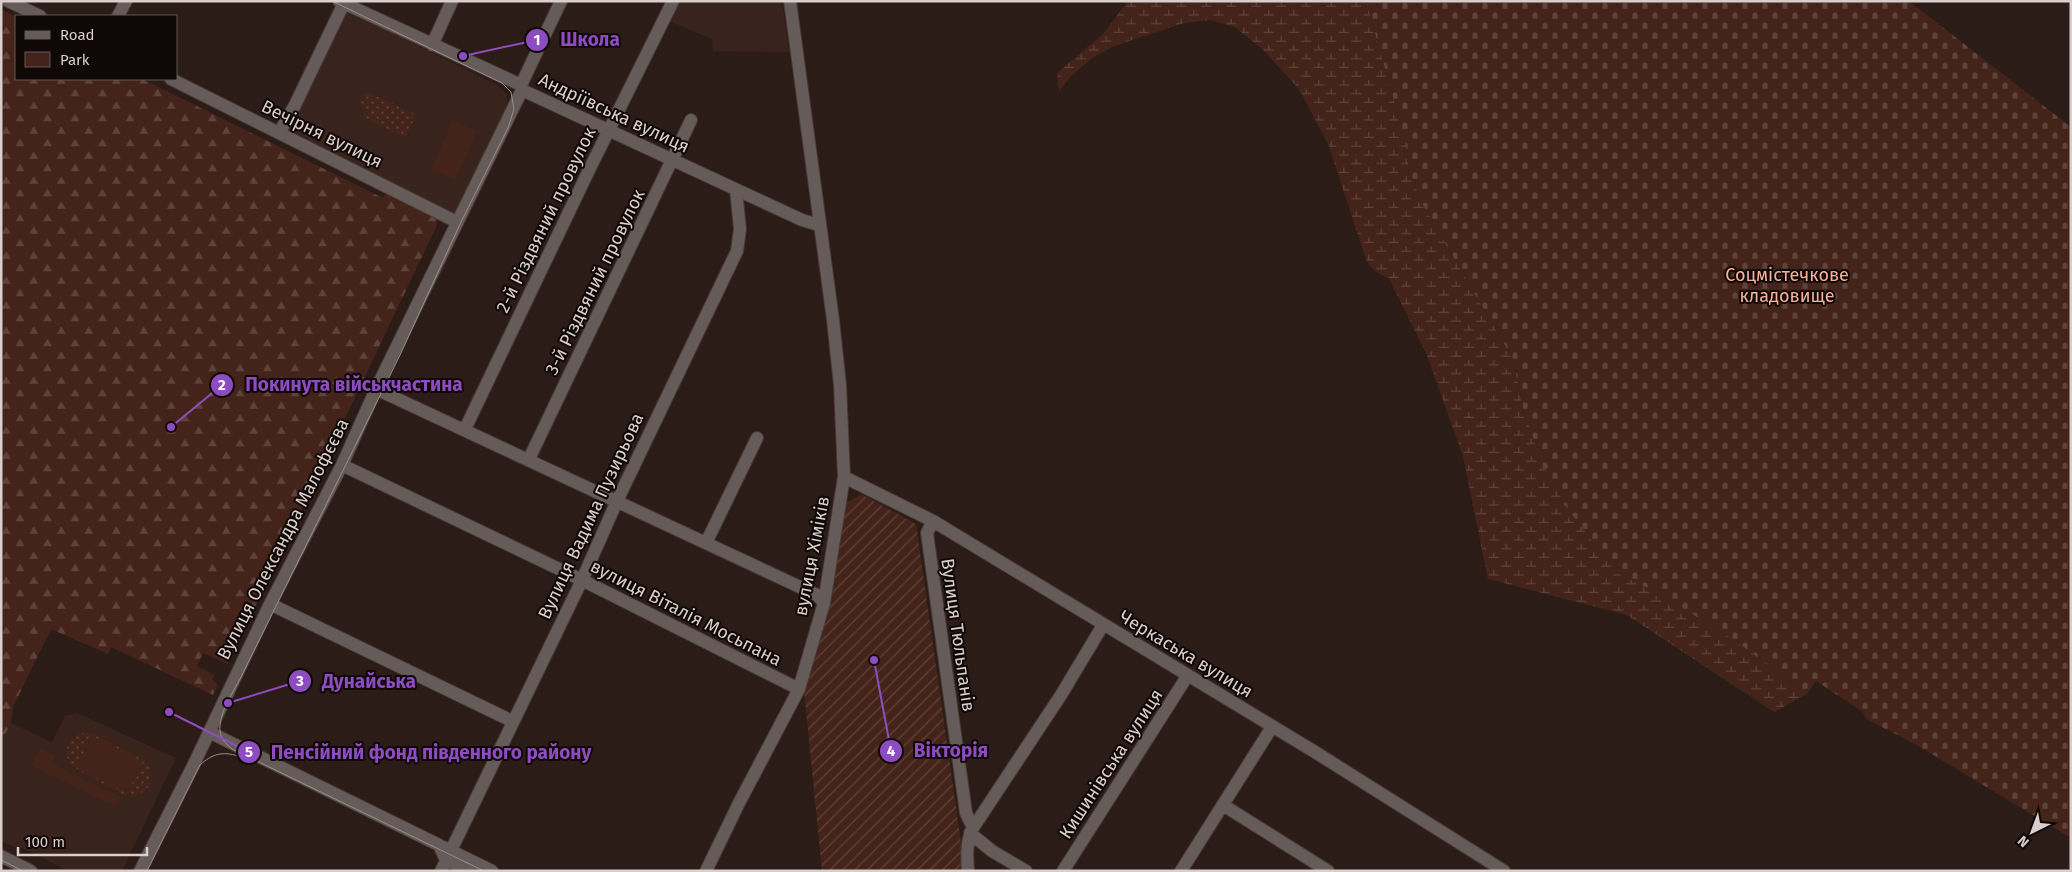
<svg xmlns="http://www.w3.org/2000/svg" width="2072" height="872" font-family="'Fira Sans',sans-serif">
<style>
.built{fill:#39231d}
.grass{fill:url(#grass-dots)}
.forest{fill:url(#forest-firs)}
.wetland{fill:url(#wetland-marsh)}
.cemetery{fill:url(#cemetery-stones)}
.park{fill:#44241a}
.garden{fill:url(#garden-furrows)}
.lines{fill:none;stroke-linecap:round;stroke-linejoin:round}
.minor-casing{stroke:#483834;stroke-width:14}
.minor{stroke:#655c59;stroke-width:12}
.tram{stroke:#9b8e8a;stroke-width:1}
.labels{text-anchor:middle;dominant-baseline:central;stroke-width:4;stroke-linejoin:round;paint-order:stroke}
.street-label{font-size:18px;fill:#dacecb;stroke:#0f0806}
.park-label{font-size:18px;fill:#fab09b;stroke:#0f0806}
.leader{fill:none;stroke:#8e4cc1;stroke-width:2}
.callout-dot{fill:#8e4cc1;stroke:#0f0806;stroke-width:2}
.mark-label{font-size:15px;text-anchor:middle;font-weight:bold;fill:#fff}
.callout-label{font-size:19px;text-anchor:middle;font-weight:bold;fill:#8e4cc1;stroke:#0f0806;stroke-width:4;stroke-linejoin:round;paint-order:stroke}
</style>
<defs>
<pattern id="grass-dots" width="8" height="8" patternUnits="userSpaceOnUse" patternTransform="scale(1.25)"><rect width="8" height="8" fill="#44241a"/><path d="M2 2h.1M6 6h.1" fill="none" stroke="#5e433a" stroke-width="1.8" stroke-linecap="round"/></pattern>
<pattern id="forest-firs" width="22" height="20" patternUnits="userSpaceOnUse" patternTransform="scale(1.25)"><rect width="22" height="20" fill="#44241a"/><path d="M5 1l3.5 6h-7zM16 11l3.5 6h-7z" fill="#5e433a"/></pattern>
<pattern id="wetland-marsh" width="20" height="14" patternUnits="userSpaceOnUse" patternTransform="scale(1.25)"><rect width="20" height="14" fill="#44241a"/><path d="M1 5h8M5 5V1M11 12h8M15 12V8" fill="none" stroke="#5e433a"/></pattern>
<pattern id="cemetery-stones" width="16" height="16" patternUnits="userSpaceOnUse" patternTransform="scale(1.25)"><rect width="16" height="16" fill="#44241a"/><path d="M2 7V4a2 2 0 0 1 4 0v3zM10 15v-3a2 2 0 0 1 4 0v3z" fill="#5e433a"/></pattern>
<pattern id="garden-furrows" width="10" height="10" patternUnits="userSpaceOnUse" patternTransform="scale(1.25)"><rect width="10" height="10" fill="#44241a"/><path d="M-1 1l2-2M0 10L10 0M9 11l2-2" fill="none" stroke="#5e433a"/></pattern>
</defs>
<rect width="100%" height="100%" fill="#2c1c17"/>
<path class="built" d="M677 1H782L789 52 713 51 712 39 667 20Z
M345 10 497 85 507 95V107L455 213 284 130Z
M77 713 176 758 122 871H69L20 847 19 849 1 841V742L11 723 52 742 65 716Z"/>
<path class="grass" d="M370 93 413 113 415 117 407 135 401 136 362 116 365 111 359 103 363 95Z
M87 732 94 734 147 762C159 781 145 800 123 795L71 766C61 750 68 735 87 732Z"/>
<path class="forest" d="M1 9 16 17V79H142L383 198 387 191 436 218 437 225 228 664 203 653 197 666 215 675 212 679 218 685 213 695 111 647 108 654 51 629 13 707 11 723 1 742Z"/>
<path class="wetland" d="M1128 1H1366L1405 139 1410 173 1423 205 1513 359 1523 408 1617 573 1658 592 1733 639 1807 694 1774 712 1627 615 1488 579 1463 456 1426 353 1389 279 1376 272 1367 262 1328 144 1299 89 1261 48 1236 28 1211 20 1184 23 1114 46 1092 58 1071 76 1059 91 1057 73 1103 34Z"/>
<path class="cemetery" d="M1366 1H1909L2071 127V838L1915 744 1866 719 1863 712 1816 681 1807 694 1733 639 1658 593 1617 573 1567 508 1542 464 1523 408 1513 359 1423 205 1410 173 1405 139Z"/>
<path class="park" d="M453 120 477 131 455 180 431 169Z
M92 736 143 762 127 793 76 767Z
M40 748 55 756 52 763 121 797 116 807 31 766Z"/>
<path class="garden" d="M861 494 916 524 965 871H822L804 689 844 505Z"/>
<g class="lines">
<defs>
<path id="minor" d="M8 1 40 16
M339 1 521 85 522 90 802 220 819 225
M118 16 126 1
M432 45 452 1
M171 79 457 222
M521 85 561 1
M279 133 295 105 345 1
M376 389 817 595 824 603
M465 429 590 168 673 1
M529 459 691 120
M342 465 582 580 799 689
M844 477 933 521 1315 752 1504 871
M933 521 927 533 966 813 973 828C966 840 967 857 968 871
M706 543 757 438
M270 604 512 721
M209 732 439 845 446 860
M1223 805 1328 871
M973 828 1061 695 1103 625
M970 833 992 851 1026 871
M443 847 492 871
M1 856 31 871
M446 860 468 871
M140 871 194 764 270 604 342 465 376 389 522 90
M441 871 582 580 617 501 737 251 740 229 736 190
M706 871 739 803 799 689 824 603 844 477 840 385 833 320 790 1
M1063 871 1188 675
M1181 871 1272 727"/>
</defs>
<use href="#minor" class="minor-casing"/>
<use href="#minor" class="minor"/>
<path class="tram" d="M332 1 502 83 511 92 514 109 508 128 461 222 400 355 241 677C233 693 212 722 223 740 225 743 229 746 232 749L484 871
M1 860 23 871
M147 871 200 765C212 754 222 751 238 756"/>
</g>
<g class="labels">
<g class="street-label">
<text transform="translate(614 113) rotate(25)">Андріївська вулиця</text>
<text transform="translate(322 134) rotate(26)">Вечірня вулиця</text>
<text transform="translate(546 220) rotate(-64)">2-й Різдвяний провулок</text>
<text transform="translate(595 282) rotate(-64)">3-й Різдвяний провулок</text>
<text transform="translate(591 516) rotate(-65)">Вулиця Вадима Пузирьова</text>
<text transform="translate(283 539) rotate(-63)">Вулиця Олександра Малофєєва</text>
<text transform="translate(812 556) rotate(-79)">вулиця Хіміків</text>
<text transform="translate(686 613) rotate(27)">вулиця Віталія Мосьпана</text>
<text transform="translate(958 635) rotate(82)">Вулиця Тюльпанів</text>
<text transform="translate(1186 654) rotate(31)">Черкаська вулиця</text>
<text transform="translate(1111 764) rotate(-57)">Кишинівська вулиця</text>
</g>
<g class="park-label">
<text x="1787" y="275">Соцмістечкове<tspan x="1787" dy="21">кладовище</tspan></text>
</g>
</g>
<path class="leader" d="M463 56L537 40M171 427L222 385M228 703L300 681M874 660L891 751M169 712L249 752"/>
<g class="callout-dot">
<circle cx="463" cy="56" r="5"/>
<circle cx="171" cy="427" r="5"/>
<circle cx="228" cy="703" r="5"/>
<circle cx="874" cy="660" r="5"/>
<circle cx="169" cy="712" r="5"/>
<circle cx="537" cy="40" r="12"/>
<circle cx="222" cy="385" r="12"/>
<circle cx="300" cy="681" r="12"/>
<circle cx="891" cy="751" r="12"/>
<circle cx="249" cy="752" r="12"/>
</g>
<g class="mark-label">
<text x="537" y="45">1</text>
<text x="222" y="390">2</text>
<text x="300" y="686">3</text>
<text x="891" y="756">4</text>
<text x="249" y="757">5</text>
</g>
<g class="callout-label">
<text x="590" y="46">Школа</text>
<text x="354" y="391">Покинута військчастина</text>
<text x="369" y="688">Дунайська</text>
<text x="951" y="757">Вікторія</text>
<text x="431" y="759">Пенсійний фонд південного району</text>
</g>
<rect width="2072" height="872" fill="none" stroke="#dacecb" stroke-width="5"/>
<rect x="15" y="15" width="162" height="65" fill="#0f0806" stroke="#605755"/>
<rect x="25" y="31" width="25" height="8" fill="#655c59" stroke="#605755"/>
<text x="60" y="40" font-size="15" fill="#dacecb">Road</text>
<rect x="25" y="52" width="25" height="15" fill="#44241a" stroke="#605755"/>
<text x="60" y="65" font-size="15" fill="#dacecb">Park</text>
<g transform="translate(2032 832) rotate(222)" stroke="#0f0806" stroke-width="4" paint-order="stroke">
<path d="M0-4L9 19L0 12L-9 19Z" fill="#dacecb"/>
<text y="-8" font-size="14" font-weight="bold" text-anchor="middle" fill="#dacecb">N</text>
</g>
<path d="M18 847v8h129v-8" fill="none" stroke="#dacecb" stroke-width="2.5"/>
<text x="25" y="847" font-size="15" fill="#dacecb" stroke="#0f0806" stroke-width="4" paint-order="stroke">100 m</text>
</svg>
